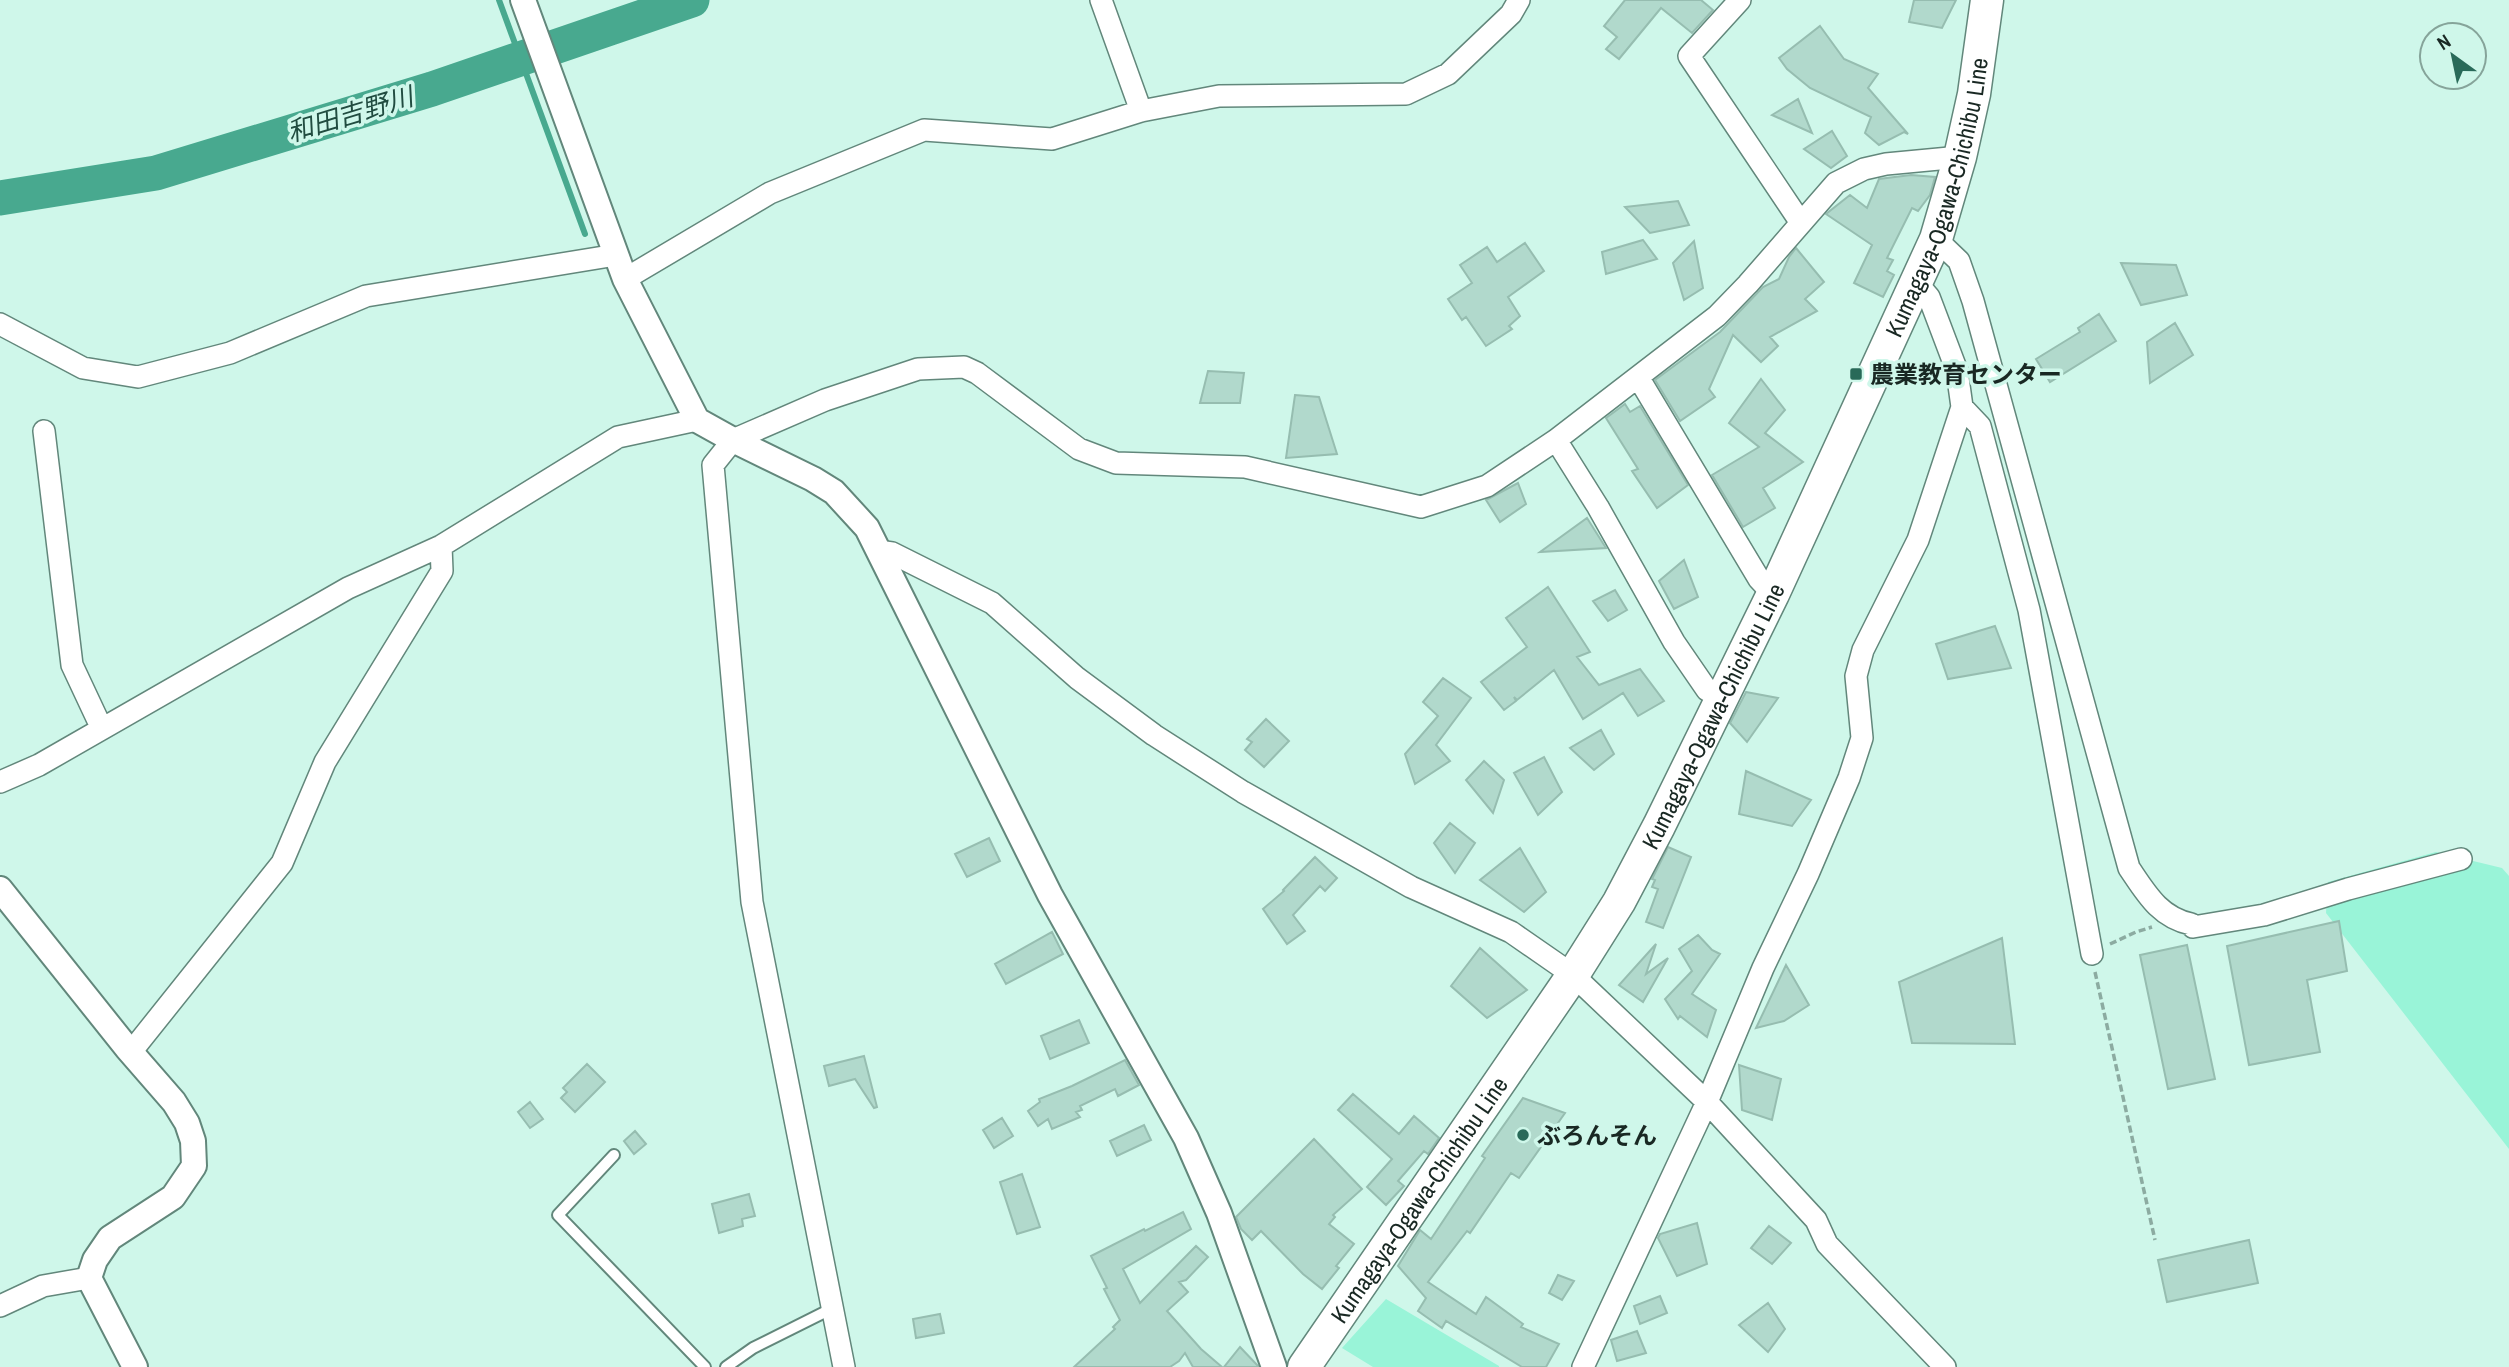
<svg xmlns="http://www.w3.org/2000/svg" width="2509" height="1367" font-family="'Archivo Narrow','Noto Sans JP',sans-serif">
<style>
.green{fill:#99f4d8}
.lines{fill:none;stroke-linecap:round;stroke-linejoin:round}
.stream{stroke:#48a98f;stroke-width:6}
.river{stroke:#48a98f;stroke-width:35}
.building{fill:#b1d9cc;stroke:#96bdb0;stroke-width:2}
.service-casing{stroke:#62877b;stroke-width:14}
.minor-casing{stroke:#62877b;stroke-width:24}
.tertiary-casing{stroke:#62877b;stroke-width:28}
.primary-casing{stroke:#62877b;stroke-width:35}
.path{stroke:#8caba1;stroke-width:3.5;stroke-dasharray:7 3.5;stroke-linecap:butt}
.service{stroke:#fff;stroke-width:10}
.minor{stroke:#fff;stroke-width:21}
.tertiary{stroke:#fff;stroke-width:24}
.primary{stroke:#fff;stroke-width:32}
.poi-dot{fill:#296a59;stroke:#cff7ea;stroke-width:2.5}
.labels{text-anchor:middle;dominant-baseline:central;stroke-width:7;stroke-linejoin:round;paint-order:stroke}
.street-label{font-size:24px;fill:#192823;stroke:#cff7ea}
.poi-label{font-size:24px;font-weight:bold;fill:#192823;stroke:#cff7ea;text-anchor:start}
.water-label{font-size:26px;font-style:italic;fill:#214c40;stroke:#cff7ea}
</style>
<rect width="100%" height="100%" fill="#cff7ea"/>
<path class="green" d="M2436 852 2502 868 2509 876V1149L2326 913 2328 882Z
M1386 1299 1499 1366V1367H1373L1342 1348Z"/>
<g class="lines">
<path class="stream" d="M499 0 585 234"/>
<path class="river" d="M0 198 156 173 432 89 692 0"/>
</g>
<path class="building" d="M1625 0H1701L1713 10 1692 33 1661 8 1619 59 1606 49 1617 37 1604 26Z
M1914 0H1956L1942 28 1909 22Z
M1820 26 1844 59 1878 74 1868 88 1908 134 1904 132 1879 145 1865 133 1871 117 1810 88 1787 69 1779 58Z
M1798 99 1812 133 1772 115Z
M1832 131 1847 156 1831 168 1804 149Z
M1911 175 1935 177 1930 195 1918 211 1912 208 1887 258 1893 260 1887 271 1894 275 1883 297 1854 283 1872 245 1826 214 1850 195 1867 208 1879 179Z
M1678 201 1689 225 1650 233 1625 207Z
M1643 240 1657 259 1606 274 1602 252Z
M1694 241 1703 288 1684 300 1673 263Z
M1525 243 1544 271 1508 297 1520 316 1509 326 1512 329 1486 346 1466 317 1462 320 1448 299 1472 283 1460 265 1487 247 1497 262Z
M1796 248 1824 282 1805 299 1817 311 1770 337 1778 346 1761 362 1733 335 1709 389 1715 397 1680 421 1655 380 1720 332 1763 287 1779 279 1789 257Z
M2121 263 2176 265 2187 295 2141 305Z
M2099 314 2116 341 2050 382 2036 359 2080 332 2078 328Z
M2175 323 2193 355 2150 383 2147 342Z
M1208 371 1244 373 1240 403H1200Z
M1761 379 1785 410 1765 433 1803 462 1763 488 1775 508 1743 527 1712 475 1759 447 1729 423Z
M1295 395 1319 397 1337 454 1286 458Z
M1625 404 1630 412 1640 406 1688 485 1657 508 1632 471 1638 469 1606 418Z
M1518 483 1526 504 1500 522 1486 500Z
M1587 518 1606 548 1540 552Z
M1684 560 1698 597 1674 609 1659 581Z
M1548 587 1590 652 1577 657 1599 685 1640 669 1664 701 1638 716 1623 693 1583 719 1554 670 1517 700 1514 697 1516 701 1504 710 1481 682 1527 647 1506 618Z
M1615 590 1627 610 1608 621 1593 601Z
M1995 626 2011 668 1948 679 1936 644Z
M1443 678 1471 698 1436 745 1450 761 1415 784 1405 754 1438 716 1423 702Z
M1746 692 1778 698 1747 742 1730 723Z
M1266 719 1289 741 1264 767 1245 750 1252 742 1247 739Z
M1601 730 1614 754 1594 770 1570 748Z
M1544 757 1562 792 1538 815 1514 773Z
M1484 761 1504 780 1493 813 1466 780Z
M1746 771 1811 800 1792 826 1739 814Z
M1450 823 1475 843 1455 873 1434 843Z
M989 838 1000 861 967 877 955 854Z
M1668 847 1691 857 1663 928 1646 922 1658 889 1652 887 1655 880 1652 879Z
M1520 848 1546 892 1524 912 1480 880Z
M1315 857 1337 878 1325 891 1320 886 1293 915 1305 931 1287 944 1263 909 1284 891 1283 890Z
M2339 921 2347 971 2307 980 2320 1052 2249 1065 2227 946Z
M1052 932 1063 954 1006 984 995 964Z
M1698 935 1712 950 1720 954 1692 994 1716 1010 1707 1037 1680 1016 1678 1019 1665 999 1692 971 1679 949Z
M2002 938 2015 1044 1912 1043 1899 982Z
M1656 944 1646 974 1668 958 1643 1002 1619 985Z
M2187 945 2215 1079 2168 1089 2140 955Z
M1480 948 1527 990 1487 1018 1451 986Z
M1786 965 1809 1005 1784 1021 1756 1028Z
M1079 1020 1089 1043 1050 1059 1041 1036Z
M864 1056 877 1107 874 1108 855 1079 829 1086 824 1066Z
M1125 1060 1139 1085 1118 1096 1115 1089 1080 1106 1082 1110 1076 1112 1080 1117 1052 1129 1048 1119 1038 1126 1028 1111 1040 1102 1039 1099 1072 1086Z
M587 1064 605 1082 575 1112 561 1098 567 1092 563 1088Z
M1739 1065 1781 1079 1772 1120 1742 1110Z
M1353 1094 1399 1134 1414 1116 1439 1138 1428 1154 1424 1151 1398 1181 1404 1186 1386 1205 1367 1187 1392 1159 1338 1110Z
M1523 1098 1565 1113 1519 1178 1511 1173 1470 1233 1467 1231 1428 1282 1476 1314 1486 1297 1523 1324 1521 1327 1559 1344 1546 1367H1522L1446 1321 1442 1328 1418 1311 1426 1298 1398 1266 1420 1230 1431 1239 1485 1158 1482 1156Z
M530 1102 543 1119 530 1128 518 1112Z
M1002 1118 1013 1136 994 1148 983 1130Z
M1144 1125 1151 1140 1117 1156 1110 1141Z
M635 1131 646 1144 634 1154 624 1141Z
M1314 1139 1362 1189 1333 1215 1335 1217 1329 1224 1354 1244 1336 1266 1339 1268 1322 1289 1303 1274 1261 1231 1252 1240 1241 1229 1236 1217Z
M1022 1174 1040 1227 1017 1234 1000 1182Z
M749 1194 755 1216 742 1219 743 1226 719 1233 712 1204Z
M1183 1212 1191 1229 1123 1269 1140 1303 1196 1246 1208 1257 1186 1280 1179 1282 1188 1292 1167 1311 1201 1349 1222 1367H1193L1185 1353 1179 1361 1170 1367H1074L1115 1329 1113 1327 1120 1320 1104 1289 1107 1288 1091 1256 1144 1229 1145 1231Z
M1697 1223 1707 1264 1677 1276 1658 1238 1660 1234Z
M1769 1226 1791 1243 1772 1264 1751 1248Z
M2249 1240 2258 1283 2167 1302 2158 1260Z
M1558 1275 1574 1281 1562 1300 1549 1293Z
M1660 1296 1667 1313 1640 1324 1634 1306Z
M1768 1303 1785 1329 1768 1352 1739 1325Z
M940 1314 944 1333 916 1338 913 1319Z
M1637 1331 1646 1353 1617 1361 1611 1340Z
M1240 1347 1258 1366V1367H1224Z"/>
<g class="lines">
<defs>
<path id="service" d="M614 1155 558 1215 705 1367
M726 1367 753 1348 833 1308"/>
<path id="minor" d="M1101 0 1141 111
M1740 0 1689 56 1801 223
M1936 239 1959 261 1973 301 2129 868C2146 893 2159 917 2191 924L2193 927 2264 915 2348 889 2461 859
M625 279 770 193 924 130 1052 139 1141 111 1219 96 1406 94 1448 74 1511 14 1519 0
M0 324 83 368 138 377 230 353 366 296 616 255
M1638 377 1759 579 1773 594
M1962 407 1980 426 2029 610 2092 954
M44 431 72 665 102 729
M1556 440 1598 507 1674 642 1707 690 1721 698
M878 551 892 553 992 603 1077 678 1154 735 1243 792 1411 887 1511 932 1573 975 1707 1102 1816 1220 1827 1244 1945 1367
M0 782 39 765 348 588 441 546 618 437 697 420
M131 1052 282 863 325 762 442 571 441 546
M0 1306 43 1286 89 1278
M844 1367 752 902 713 465 733 440 825 400 918 369 964 367 977 373 1079 449 1116 463 1245 467 1421 507 1487 486 1556 440 1717 316 1748 284 1836 183 1864 169 1886 164 1960 157
M1583 1367 1707 1102 1763 968 1808 874 1849 778 1862 738 1856 676 1863 650 1918 540 1962 407 1957 371 1929 297 1917 283"/>
<path id="tertiary" d="M523 0 625 279 697 420 733 440 813 479 834 492 867 528 1050 895 1186 1138 1219 1213 1274 1367
M0 889 127 1048 174 1102 187 1123 193 1141 194 1166 173 1197 110 1238 95 1260 89 1278 135 1367"/>
<g id="primary">
<path id="s1" d="M1304 1367 1573 975 1619 902 1659 826 1773 594 1936 239 1960 157 1974 94 1987 0"/>
</g>
</defs>
<use href="#service" class="service-casing"/>
<use href="#minor" class="minor-casing"/>
<use href="#tertiary" class="tertiary-casing"/>
<use href="#primary" class="primary-casing"/>
<path class="path" d="M2110 944 2136 932 2152 927
M2095 972 2155 1240"/>
<use href="#service" class="service"/>
<use href="#minor" class="minor"/>
<use href="#tertiary" class="tertiary"/>
<use href="#primary" class="primary"/>
</g>
<g class="poi-dot">
<rect x="1849" y="367" width="14" height="14" rx="3.5"/>
<circle cx="1523" cy="1135" r="7"/>
</g>
<g class="labels">
<g class="street-label">
<text stroke="none"><textPath href="#s1" startOffset="1337">Kumagaya-Ogawa-Chichibu Line</textPath></text>
<text stroke="none"><textPath href="#s1" startOffset="770">Kumagaya-Ogawa-Chichibu Line</textPath></text>
<text stroke="none"><textPath href="#s1" startOffset="203">Kumagaya-Ogawa-Chichibu Line</textPath></text>
</g>
<g class="poi-label">
<text x="1870" y="374">農業教育センター</text>
<text x="1537" y="1135">ぶろんそん</text>
</g>
<g class="water-label">
<text transform="translate(350 114) rotate(-17)">和田吉野川</text>
</g>
</g>
<g transform="translate(2453 56) rotate(327)"><circle r="33" fill="#cff7ea" stroke="#86a49a" stroke-width="2"/>
<path d="M0-5L12 26L0 18L-12 26Z" fill="#296a59"/>
<text y="-10" font-size="19" font-weight="bold" text-anchor="middle" fill="#192823">N</text>
</g>
</svg>
